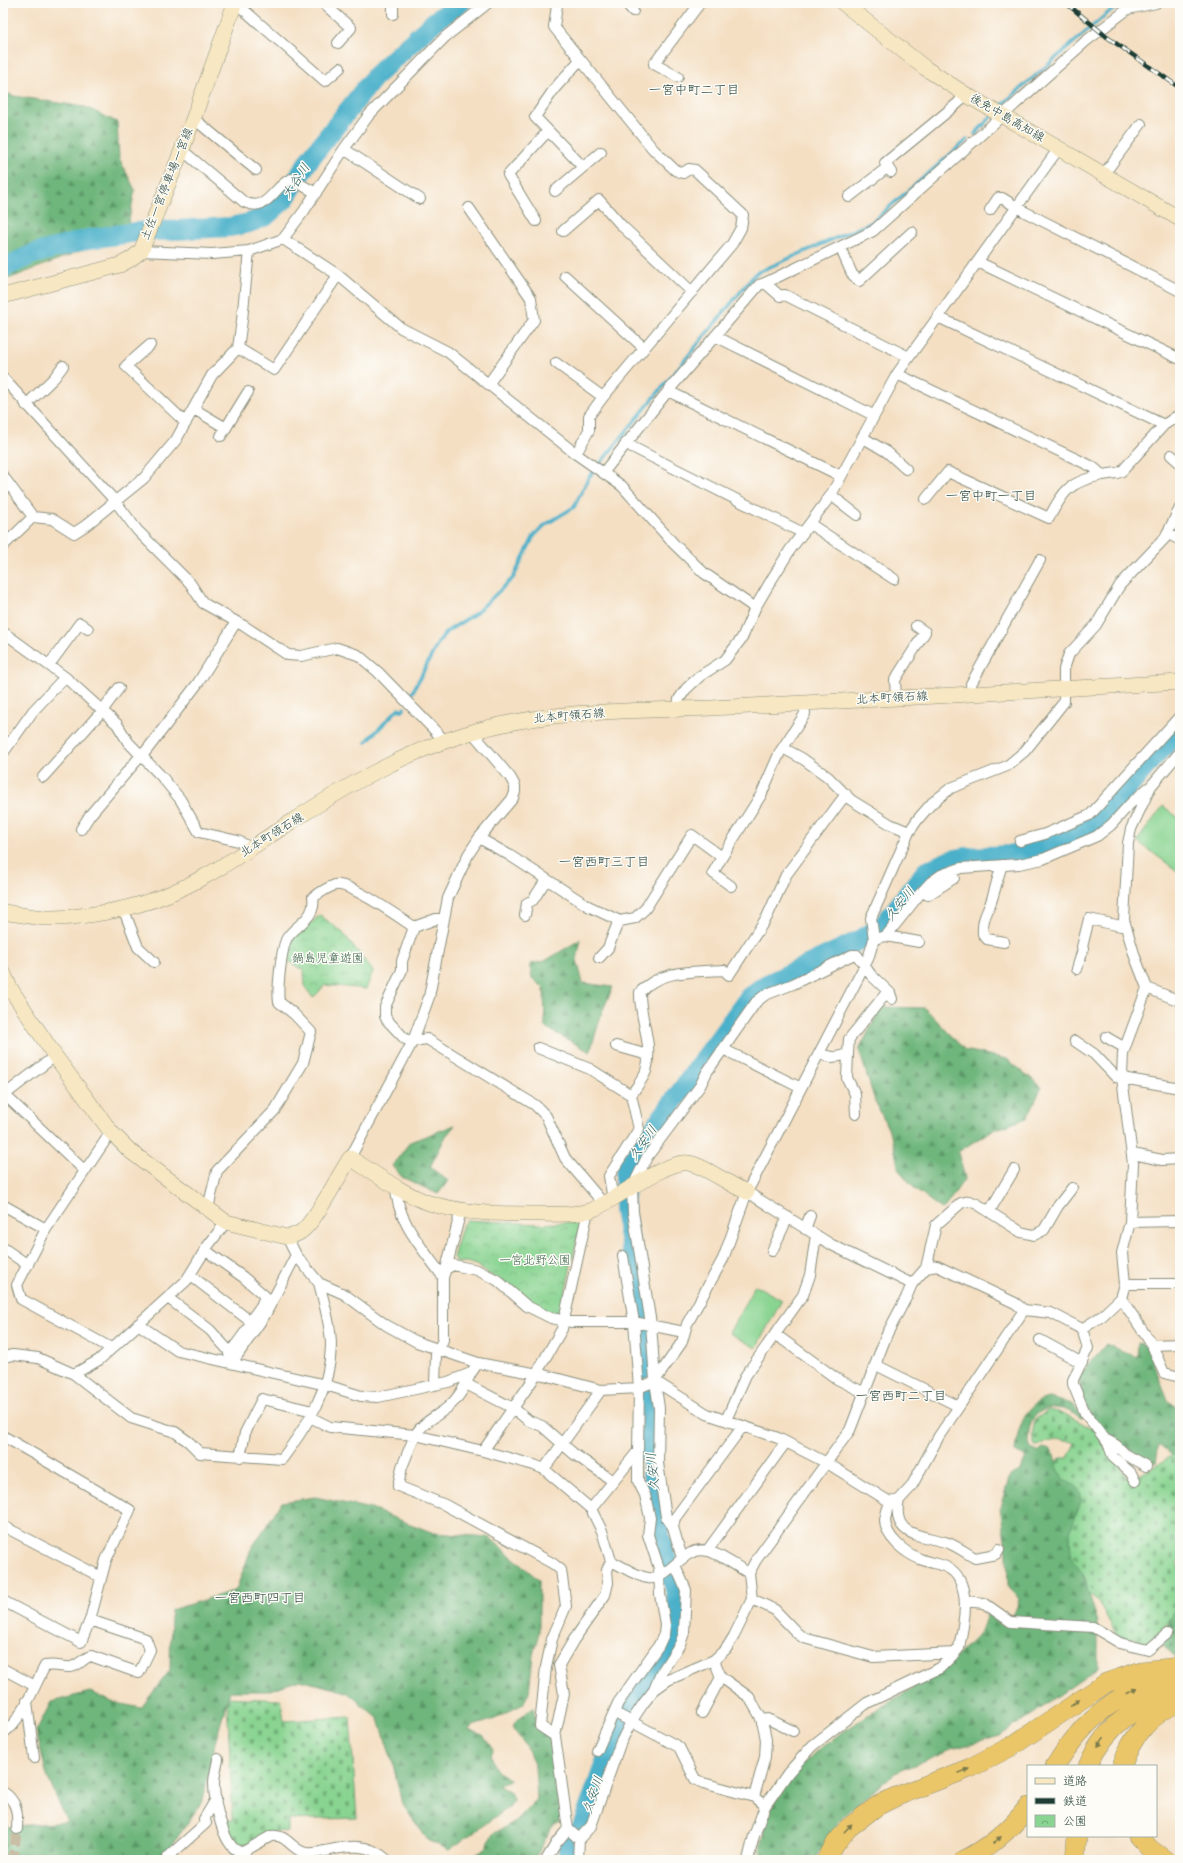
<svg xmlns="http://www.w3.org/2000/svg" width="1183" height="1863" font-family="'Balsamiq Sans','Klee One',sans-serif">
<style>
.forest{fill:url(#forest-firs);stroke:#467a58}
.cemetery{fill:url(#cemetery-stones);stroke:#548862}
.park{fill:url(#park-crowns);stroke:#548862}
.pitch{fill:#89d491;stroke:#548862}
.lines{fill:none;stroke-linecap:round;stroke-linejoin:round}
.stream{stroke:#4bb1ca;stroke-width:3.5}
.river{stroke:#4bb1ca;stroke-width:20}
.street-tunnel{stroke:#c9bfa6;stroke-width:10;stroke-dasharray:10 5;stroke-linecap:butt}
.street-casing{stroke:#8a8e7c;stroke-width:12}
.secondary-casing{stroke:#8a8e7c;stroke-width:16}
.highway-casing{stroke:#8a8e7c;stroke-width:20}
.street{stroke:#fff;stroke-width:10}
.secondary{stroke:#f7e8c3;stroke-width:15}
.highway{stroke:#ebc669;stroke-width:19}
.rail-casing{stroke:#1f3d34;stroke-width:4.5}
.rail{stroke:#fdfcf7;stroke-width:3;stroke-dasharray:9;stroke-linecap:butt}
.oneway{fill:#7b7b4c}
.labels{text-anchor:middle;dominant-baseline:central;stroke-width:3;stroke-linejoin:round;paint-order:stroke}
.street-label{font-size:12px;fill:#1f3d34;stroke:#fdfcf7}
.park-label{font-size:12px;fill:#3a634b;stroke:#fdfcf7}
.neighbourhood-label{font-size:13px;fill:#1f3d34;stroke:#fdfcf7}
.water-label{font-size:13px;font-style:italic;fill:#2c6061;stroke:#fdfcf7}
</style>
<defs>
<pattern id="forest-firs" width="22" height="20" patternUnits="userSpaceOnUse"><rect width="22" height="20" fill="#6eb67b"/><path d="M5 1l3.5 6h-7zM16 11l3.5 6h-7z" fill="#5a9566"/></pattern>
<pattern id="cemetery-stones" width="16" height="16" patternUnits="userSpaceOnUse"><rect width="16" height="16" fill="#89d491"/><path d="M2 7V4a2 2 0 0 1 4 0v3zM10 15v-3a2 2 0 0 1 4 0v3z" fill="#6fad77"/></pattern>
<pattern id="park-crowns" width="20" height="18" patternUnits="userSpaceOnUse"><rect width="20" height="18" fill="#89d491"/><path d="M2 6a3 3 0 1 1 6 0M12 15a3 3 0 1 1 6 0" fill="none" stroke="#6fad77"/></pattern>
</defs>
<rect width="100%" height="100%" fill="#fdfcf7"/>
<filter id="ink" filterUnits="userSpaceOnUse"><feTurbulence type="fractalNoise" baseFrequency=".025" numOctaves="2"/><feDisplacementMap in="SourceGraphic" scale="8" xChannelSelector="R" yChannelSelector="G"/><feConvolveMatrix kernelMatrix="1 2 1 2 8 2 1 2 1" color-interpolation-filters="sRGB"/></filter>
<filter id="wash" filterUnits="userSpaceOnUse"><feTurbulence type="fractalNoise" baseFrequency=".012" numOctaves="4" result="noise"/><feDisplacementMap in="SourceGraphic" scale="16" xChannelSelector="R" yChannelSelector="G"/><feGaussianBlur stdDeviation="0.9" result="paint"/><feColorMatrix in="noise" values="0 0 0 0 0 0 0 0 0 0 0 0 0 0 0 0 0 1.4 0 .05"/><feComposite in="paint" operator="in"/></filter>
<g filter="url(#wash)">
<rect width="100%" height="100%" fill="#f4dfc3"/>
<path class="forest" d="M3 92 14 96 85 107 117 122 119 158 135 190 128 225 98 244 3 281Z
M581 939 577 960 583 983 613 987 602 1012 590 1052 545 1027 544 988 532 978 530 964 545 961Z
M881 1007 925 1008 965 1050 1007 1059 1042 1087 1027 1118 989 1132 958 1152 965 1178 943 1210 917 1191 899 1170 892 1137 875 1101 859 1050Z
M455 1125 446 1136 430 1167 448 1181 438 1194 402 1177 392 1166 410 1142Z
M1138 1343 1145 1345 1149 1352 1168 1400 1180 1410V1467L1174 1457 1159 1444 1156 1463C1128 1451 1100 1436 1086 1407 1082 1399 1081 1387 1078 1377L1106 1344 1137 1357Z
M1050 1398C1068 1405 1073 1399 1083 1418 1080 1418 1079 1416 1075 1414 1060 1406 1041 1404 1032 1421 1028 1430 1027 1440 1031 1449L1038 1452 1043 1448 1050 1450 1055 1455 1057 1461 1078 1480 1083 1499 1076 1514 1074 1546 1098 1622V1668L1000 1736 952 1749 895 1773 843 1816 814 1860H760L761 1842 771 1810 790 1777 824 1745 871 1713 942 1670 981 1632 988 1611 1006 1624 1017 1607 1019 1599 1008 1585 1007 1553 1000 1507 1010 1476 1020 1471 1026 1457 1015 1451C1017 1431 1026 1400 1050 1398Z
M315 1497 371 1509 434 1533 489 1537 539 1580V1632L533 1655 529 1692 523 1704 495 1719 473 1726 468 1730 483 1735 493 1750 491 1755 496 1771 511 1780 498 1784 510 1792 513 1800 510 1806 449 1850 428 1840 402 1804 393 1764 379 1719 347 1692 300 1680 267 1691H230L215 1743 203 1800 169 1850 146 1860H3V1827L67 1822 47 1776 36 1731 51 1702 90 1692 112 1702 141 1708 170 1670 171 1610 236 1590 251 1549 282 1502Z
M1180 1603V1658H1177L1161 1644 1174 1606Z
M533 1707 537 1728 552 1739 561 1821 552 1827 534 1860H464L486 1848 493 1834 517 1820 537 1799 535 1767 527 1747 513 1729C513 1719 526 1714 533 1707Z"/>
<path class="cemetery" d="M1048 1410 1063 1413 1097 1431 1130 1481 1176 1453 1180 1459V1560L1177 1563C1181 1571 1182 1586 1180 1596 1178 1608 1156 1641 1146 1648L1134 1637 1120 1641 1098 1601 1086 1591C1089 1577 1080 1572 1074 1561 1070 1555 1071 1546 1070 1539 1069 1513 1100 1493 1063 1480L1057 1465 1060 1458H1068L1075 1443C1059 1436 1051 1441 1035 1447L1032 1435 1035 1420Z
M227 1697 281 1700 284 1721 350 1717 357 1818 288 1820V1832C263 1827 256 1847 235 1845L230 1840 227 1821 233 1820Z"/>
<path class="park" d="M320 915 343 933 373 971 366 989 325 985 313 998 305 987 304 971 282 957 294 938Z
M467 1220 539 1224 577 1222 580 1225 561 1311 557 1315 540 1309 476 1265 466 1262 457 1263 453 1257 463 1224Z"/>
<path class="pitch" d="M1163 806 1180 819V873L1137 841Z
M755 1285 782 1300 756 1348 729 1333Z"/>
<g class="lines">
<path class="stream" d="M998 108 1109 12 1127 3
M975 134 993 115
M412 693 438 643 446 632 476 613 513 578 534 536 545 525 574 507 589 477 756 273 872 222 967 140
M366 742 399 708 402 711 404 708"/>
<path class="river" d="M3 268 33 254 88 239 137 232 230 227 249 223 266 216 285 199 309 160 376 75 435 21 461 3
M568 1860V1847L582 1827 618 1726 631 1703 668 1652 676 1634 678 1616 676 1593 659 1532 650 1455V1401L646 1369 643 1313 624 1210 625 1175 628 1164 749 997 765 985 860 940 884 924 926 871 951 860 966 857 1009 855 1030 850 1072 836 1094 825 1107 813 1151 760 1180 730"/>
</g>
</g>
<g filter="url(#ink)">
<g class="lines">
<path class="street-tunnel" d="M13 1860 17 1829"/>
<defs>
<path id="street" d="M236 3 325 81 340 68
M323 3 351 28 338 43
M555 3 557 5 554 27 653 149 675 170 683 173 689 169 695 170 743 215 741 228 732 244 603 397 589 416V430L576 454 622 486 674 544 704 573 755 608
M628 3 627 4 633 11
M393 14V3
M580 60 555 88 535 117 583 167
M678 77 654 64 700 3
M193 118 256 170
M344 149 420 199
M182 150 244 202C269 213 272 187 291 179L316 193
M891 172 885 163 958 103 965 94
M1104 174 1141 124
M555 191 601 152
M849 197 888 167
M469 208 531 298 534 320 489 383
M990 210 998 198H1002L1025 212 1180 291
M536 221 508 175 548 131
M563 231 599 200 622 226 692 292
M283 239 338 275 401 328 448 352 576 454
M840 247 852 274 859 281 912 232
M141 251 212 254 249 251 283 239 304 211 344 149 369 115 445 37 488 3
M978 262 1180 359
M565 276 644 348
M765 283 873 231 1086 41 1128 9 1156 3
M938 317 1164 425 1180 414
M715 336 873 415
M150 345 126 366 186 423
M238 348 274 370 338 275
M556 363 603 397
M897 374 1093 467 1102 475 1117 473 1122 471 1164 425
M3 378 116 502 137 530 190 583 203 603 244 626 288 655 301 656 337 648 358 655 378 672 444 740
M668 391 841 476
M26 405 54 378 63 366
M194 409 226 428
M221 436 248 392
M862 437 887 452 906 469
M626 443 632 447 803 533
M1171 455 1180 463
M603 473 668 391 759 285 765 283 780 296 785 295 909 357
M3 476 33 517
M831 495 857 515
M926 499 948 472 1049 518C1064 490 1069 482 1102 475
M810 524 894 579
M1167 533 1180 540
M3 546 33 517 52 519 74 533 85 526 144 478 176 440 212 375 238 348 242 320 249 251
M3 632 65 677 117 724 128 742 162 777 180 799 199 832 238 841 251 848
M49 665 80 623 88 629
M972 694 971 684 1040 560
M896 698 895 680 925 632 916 626
M678 710 679 699 686 689 700 676 725 660 742 638 755 608 772 579 790 550 831 495 897 374 1059 148
M783 748 803 759 828 777 851 800 890 824 909 832
M3 753 33 711 65 677
M43 777 102 711 119 688
M81 829 90 815 138 759 146 751 198 683 236 622
M479 838 509 855 588 906 620 921 635 918 645 909 692 835 722 857 761 795 780 752 805 714 804 703
M1020 841 1045 834 1090 815 1180 716
M722 857 713 873 731 886
M1002 865C998 876 996 887 992 899 988 913 982 916 983 934L987 939 1004 942
M922 892 928 895 954 878
M123 908 138 947 154 962
M525 915 527 903 533 900 546 880
M414 927 402 961V970L385 1007V1016L387 1020 405 1039 413 1041 427 1039 535 1105 546 1116 565 1158 604 1204
M886 936 919 942
M874 939 886 936 919 895 931 882 941 875 961 868 1019 864 1043 859 1097 836 1111 825 1130 804 1148 788
M599 958 608 948 617 925 620 921
M1077 969 1083 949 1082 947 1089 919 1121 926 1125 925
M1147 988 1180 1001
M1106 1037 1125 1048
M1075 1041 1094 1054 1116 1077 1180 1088
M616 1046 648 1055
M538 1048 590 1069 631 1095
M723 1049 801 1088
M820 1053C829 1059 838 1057 848 1054L847 1078 855 1094 856 1114
M848 1054 849 1039 888 991
M4 1094 85 1171
M3 1096 55 1056
M111 1132 46 1229 17 1285 21 1299 111 1348
M1133 1154 1162 1160 1180 1159
M350 1158 413 1041 429 997 448 898 468 855 479 838 513 798 515 792V786L510 777 472 732
M396 1186C396 1221 424 1250 443 1277
M747 1192 832 1245 912 1284
M613 1200 609 1176 639 1129 631 1095C636 1088 643 1079 646 1071 654 1044 639 1018 640 992 661 969 695 972 724 970L729 975 767 917 786 875 846 794
M3 1205 46 1229
M208 1208 217 1171 275 1110 303 1063 311 1032 294 1014 279 1002C277 990 281 952 286 940 292 926 317 920 313 897 320 893 328 887 335 885 350 882 400 918 414 927L436 919H443
M989 1212 1014 1170
M1130 1222 1180 1221
M805 1229 810 1216
M287 1237 296 1255 319 1283 344 1294 386 1325 417 1342 478 1363 544 1375 601 1390 639 1388 655 1381 682 1342 687 1324 723 1259 747 1192 868 959 874 939 871 918 909 832 918 819 932 803 951 788 1007 766 1025 751 1064 702V669L1069 654 1096 625 1120 585 1165 538 1180 508
M3 1248 28 1265
M772 1251 788 1217
M926 1268 936 1225 961 1203 969 1201 977 1204 1021 1232 1034 1235 1044 1230 1058 1206 1072 1188
M446 1269 461 1210
M190 1275 250 1321 261 1306 265 1296 243 1277 205 1250
M1125 1284H1180
M168 1298 210 1330 228 1350 232 1363
M1121 1298 1152 1345 1164 1373 1180 1377
M138 1324 178 1351 326 1385 361 1396 378 1397 448 1382 471 1373 478 1363
M1082 1329 1088 1348 1073 1380V1384L1085 1413 1108 1443 1113 1457 1131 1473 1135 1481
M775 1334 837 1379 865 1393
M1040 1340 1082 1363
M1152 1345 1180 1344
M229 1354 249 1327
M3 1357 13 1355 38 1358 74 1374 131 1418 175 1432 189 1442 200 1453 282 1459C308 1424 330 1391 331 1346 331 1326 324 1303 319 1283
M232 1363 265 1315 296 1255
M876 1365 958 1406
M74 1374 99 1360 186 1281 207 1247 226 1222
M655 1381 707 1414 778 1438 827 1463 890 1502 899 1500 911 1487 939 1436 1024 1310
M466 1384 513 1408 529 1421 542 1426 574 1454 613 1481
M435 1385 436 1354 443 1340V1277L446 1269 453 1265 477 1270 497 1280 527 1306 551 1318 572 1322H634L684 1332
M310 1417 330 1427 415 1435C423 1422 436 1417 448 1407 459 1398 465 1386 471 1373
M726 1420 746 1375 803 1295 810 1275 816 1235
M3 1436 130 1510 106 1560 90 1620 81 1642 3 1601
M1107 1440 1116 1445 1126 1455 1146 1466
M483 1451 532 1381 562 1329 588 1211
M240 1457 245 1433 262 1399 313 1411
M544 1469 601 1390
M899 1500C891 1536 920 1535 945 1542 956 1545 966 1553 975 1558L996 1554 999 1549
M591 1509 638 1451 639 1388 634 1322 623 1256
M3 1526 101 1577
M673 1527 675 1518 743 1426
M707 1551 786 1442
M682 1558 673 1527 666 1517 658 1463 659 1408 655 1381 651 1324 633 1212 632 1188 647 1157 700 1086 707 1072 756 1002 765 995 793 984 852 955H857L871 975 890 993 892 999
M749 1573 756 1560 850 1430 887 1334 906 1298 912 1284 926 1268 937 1266 1015 1303 1024 1310 1051 1313 1082 1329 1102 1316 1121 1298 1125 1284 1122 1253 1130 1222 1133 1164 1122 1077 1123 1053 1147 988 1135 957 1124 920 1128 843 1131 829 1151 786 1180 752
M752 1599 775 1610 798 1634 804 1638 873 1657 955 1653 959 1648C963 1626 970 1600 959 1579 951 1563 934 1565 920 1559 905 1553 885 1537 885 1520 886 1514 888 1507 890 1502
M965 1601 984 1603 1011 1622 1093 1627 1120 1643 1148 1650 1167 1634
M714 1660 721 1677 749 1697 760 1716 764 1729 766 1740 765 1757 754 1797 765 1806
M3 1669 35 1686
M654 1690 661 1673 680 1644 684 1633 686 1590 675 1565
M27 1701 34 1758
M615 1713 679 1747 695 1779 703 1783 754 1797
M702 1713 721 1677
M762 1722 768 1719 793 1731
M3 1733C22 1721 34 1686 45 1666 57 1664 63 1668 71 1667 80 1665 83 1658 91 1656L139 1673 150 1650 146 1639 90 1620
M555 1736 540 1726 546 1667 552 1639 566 1606 561 1570 552 1563 445 1505 398 1486 402 1467 415 1435 483 1451 534 1465 544 1469 591 1509 602 1531 611 1561C622 1566 635 1576 648 1578 669 1581 684 1544 708 1551 720 1554 737 1567 749 1573L752 1599 734 1636 726 1649 714 1660 668 1680 654 1690 643 1704 631 1722 620 1744 591 1826 579 1839 578 1860
M597 1751 618 1703 659 1645 664 1634 665 1625 660 1594 659 1568 648 1535 650 1518 645 1495 638 1481V1451
M218 1759C217 1767 214 1775 214 1783 214 1800 223 1852 243 1852L271 1836C287 1833 292 1851 306 1853 313 1854 319 1852 325 1851 348 1846 368 1842 387 1860
M3 1792C17 1801 18 1813 17 1829
M579 1839 568 1829 555 1736 564 1694 559 1665 573 1641 605 1595 608 1583 607 1570 611 1561
M168 1860V1857L206 1823 204 1819 216 1799
M546 1860 557 1842 568 1829
M748 1860 754 1836 765 1806 788 1773 812 1746 867 1703 940 1668 955 1653"/>
<path id="secondary" d="M843 3 925 68 965 94 1180 219
M3 296 120 265 131 259 141 251 182 150 235 3
M3 912C17 914 32 917 46 918 69 919 114 912 137 905 190 891 237 857 283 827 341 789 402 753 469 733 554 707 644 712 731 707 881 699 1030 691 1180 682
M3 972 10 988 55 1056 111 1132 130 1151 226 1222 287 1237C292 1236 297 1235 302 1231 316 1220 339 1175 350 1158 375 1173 401 1193 429 1203 464 1214 503 1214 540 1214 557 1214 578 1216 594 1209 616 1199 667 1160 688 1163 704 1165 729 1185 747 1192"/>
<path id="highway" d="M1055 1766C1085 1718 1119 1690 1175 1676
M1088 1766C1105 1726 1138 1702 1180 1694
M1122 1766C1131 1737 1151 1713 1180 1702
M1138 1836 1150 1849 1165 1860
M826 1860 836 1843 848 1828 877 1806 895 1797 970 1768 1012 1746 1106 1683 1141 1671 1180 1667
M964 1860C991 1847 1010 1830 1028 1807
M1075 1860 1077 1836"/>
</defs>
<use href="#street" class="street-casing"/>
<use href="#secondary" class="secondary-casing"/>
<use href="#highway" class="highway-casing"/>
<use href="#street" class="street"/>
<use href="#secondary" class="secondary"/>
<use href="#highway" class="highway"/>
<defs>
<path id="rail" d="M1066 3 1107 37 1180 88"/>
</defs>
<use href="#rail" class="rail-casing"/>
<use href="#rail" class="rail"/>
</g>
<defs><path id="oneway-solid" d="M-6-.8H1V-3.2L6.5 0L1 3.2V.8H-6Z"/></defs>
<g class="oneway">
<use href="#oneway-solid" transform="translate(1132 1691) rotate(-27)"/>
<use href="#oneway-solid" transform="translate(1075 1703) rotate(-36)"/>
<use href="#oneway-solid" transform="translate(1101 1742) rotate(126)"/>
<use href="#oneway-solid" transform="translate(964 1771) rotate(-22)"/>
<use href="#oneway-solid" transform="translate(848 1828) rotate(-46)"/>
<use href="#oneway-solid" transform="translate(997 1840) rotate(-39)"/>
</g>
</g>
<g class="labels">
<g class="street-label">
<text transform="translate(1007 118) rotate(30)">後免中島高知線</text>
<text transform="translate(167 184) rotate(-68)">土佐一宮停車場一宮線</text>
<text transform="translate(892 698) rotate(-3)">北本町領石線</text>
<text transform="translate(569 716) rotate(-5)">北本町領石線</text>
<text transform="translate(272 835) rotate(-32)">北本町領石線</text>
</g>
<g class="park-label">
<text x="328" y="958">鍋島児童遊園</text>
<text x="535" y="1260">一宮北野公園</text>
</g>
<g class="neighbourhood-label">
<text x="694" y="90">一宮中町二丁目</text>
<text x="991" y="496">一宮中町一丁目</text>
<text x="604" y="862">一宮西町三丁目</text>
<text x="901" y="1396">一宮西町二丁目</text>
<text x="260" y="1598">一宮西町四丁目</text>
</g>
<g class="water-label">
<text transform="translate(296 181) rotate(-56)">大谷川</text>
<text transform="translate(900 904) rotate(-51)">久安川</text>
<text transform="translate(643 1143) rotate(-54)">久安川</text>
<text transform="translate(653 1472) rotate(-96)">久安川</text>
<text transform="translate(593 1795) rotate(-71)">久安川</text>
</g>
</g>
<rect width="1183" height="1863" fill="none" stroke="#fdfcf7" stroke-width="16"/>
<rect x="1027" y="1765" width="130" height="72" fill="#fdfcf7" stroke="#a4b0a9"/>
<rect x="1035" y="1778" width="20" height="6" fill="#f7e8c3" stroke="#a4b0a9"/>
<text x="1063" y="1785" font-size="12" fill="#1f3d34">道路</text>
<rect x="1035" y="1798" width="20" height="6" fill="#1f3d34" stroke="#a4b0a9"/>
<text x="1063" y="1805" font-size="12" fill="#1f3d34">鉄道</text>
<rect x="1035" y="1815" width="20" height="12" fill="url(#park-crowns)" stroke="#a4b0a9"/>
<text x="1063" y="1825" font-size="12" fill="#1f3d34">公園</text>
</svg>
